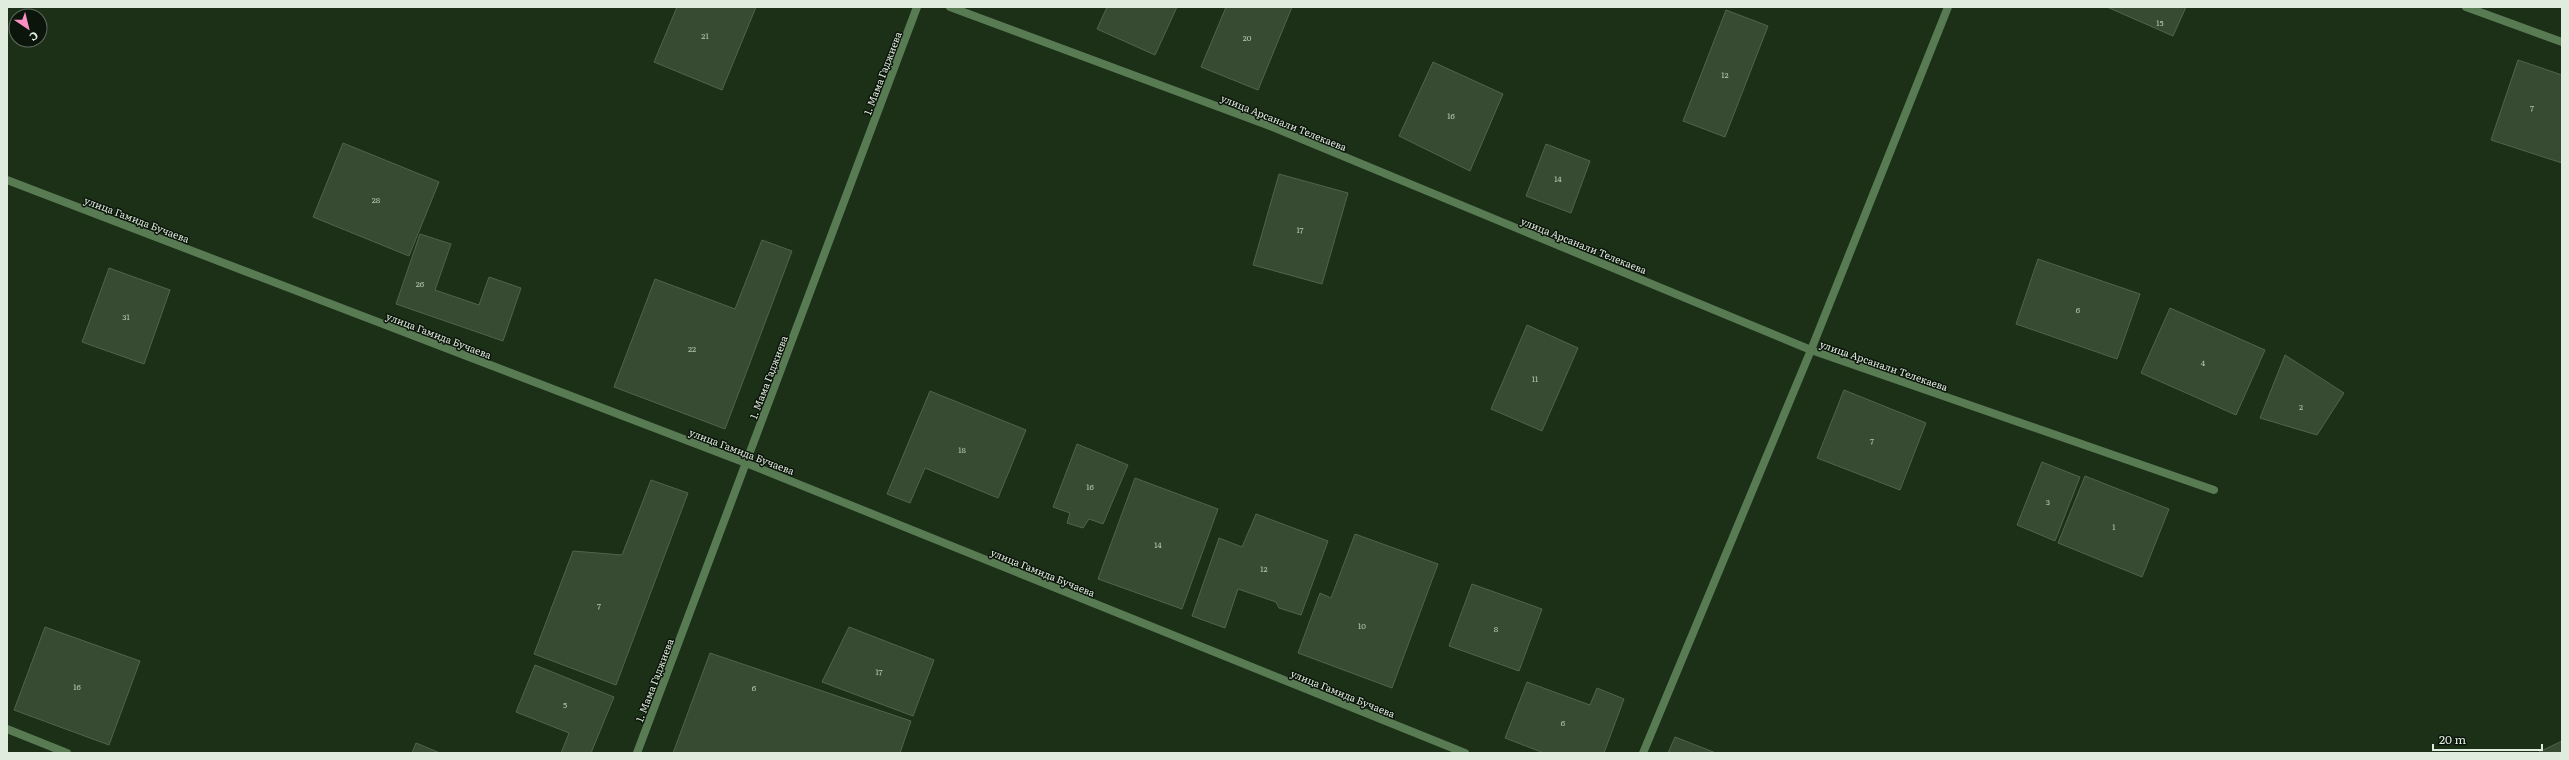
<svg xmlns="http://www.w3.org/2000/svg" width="2569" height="760" font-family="Literata,serif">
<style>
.building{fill:#364b32;stroke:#4f654b}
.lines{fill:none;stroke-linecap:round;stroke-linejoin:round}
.street{stroke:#597b53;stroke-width:8}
.labels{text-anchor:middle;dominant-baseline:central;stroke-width:3;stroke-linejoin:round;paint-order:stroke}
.number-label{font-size:8px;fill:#b6c4b3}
.street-label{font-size:10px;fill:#e0edde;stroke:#0c150b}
</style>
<rect width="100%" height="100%" fill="#1c3018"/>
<path class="building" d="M677 7H756L722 90 654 62Z
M1107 7H1177L1155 55 1097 29Z
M1226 7H1292L1258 90 1201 67Z
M2107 7H2186L2173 36Z
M1726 10 1768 26 1725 137 1683 121Z
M2518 60 2562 75V163L2491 140Z
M1433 62 1503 94 1470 171 1399 136Z
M343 143 439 182 409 256 313 217Z
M1546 144 1590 161 1571 213 1526 196Z
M1279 174 1348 193 1322 284 1253 265Z
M420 234 451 244 435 290 479 305 489 277 521 288 503 341 396 304Z
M762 240 792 251 725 429 614 387 655 279 735 309Z
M2038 259 2140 294 2117 359 2016 324Z
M109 268 170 290 144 364 82 342Z
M2170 308 2265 350 2236 415 2141 373Z
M1527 325 1578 348 1542 431 1491 409Z
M2285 355 2344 393 2317 435 2260 418Z
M1844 390 1926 423 1900 490 1817 458Z
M930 391 1026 430 998 498 925 468 910 503 887 494Z
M1077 444 1128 465 1103 524 1089 519 1083 528 1067 523 1070 513 1053 507Z
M2042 462 2080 477 2055 541 2017 525Z
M2085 476 2169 509 2142 577 2058 543Z
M1135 478 1218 509 1182 609 1098 579Z
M651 480 688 493 616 685 534 654 573 551 622 555Z
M1256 514 1328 541 1301 615 1279 608 1276 602 1238 589 1225 628 1192 616 1219 538 1242 547Z
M1355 534 1438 564 1392 688 1298 653 1320 593 1331 598Z
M1472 584 1542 609 1519 671 1449 646Z
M45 627 140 661 109 745 14 710Z
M849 627 934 660 913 716 822 682Z
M710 653 911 721 900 753H673Z
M535 665 614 697 591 753H561L569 733 516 712Z
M1527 682 1590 705 1597 688 1624 699 1604 753H1544L1505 738Z
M1675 737 1716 753H1668Z
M2562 741V753H2537Z
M416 743 440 753H412Z"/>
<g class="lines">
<path class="street" d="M950 7 1270 126 1811 350 2214 490
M2466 7 2562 42
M7 180 746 463 1465 753
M7 729 67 753
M637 753 917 7
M1643 753 1811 350 1948 7"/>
</g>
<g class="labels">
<g class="number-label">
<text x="2160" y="22">15</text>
<text x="705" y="35">21</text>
<text x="1247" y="37">20</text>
<text x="1725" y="74">12</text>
<text x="2532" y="107">7</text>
<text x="1451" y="115">16</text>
<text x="1558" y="178">14</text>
<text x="376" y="199">28</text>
<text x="1300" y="229">17</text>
<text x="420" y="283">26</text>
<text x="2078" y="309">6</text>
<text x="126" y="316">31</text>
<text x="692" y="348">22</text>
<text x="2203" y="362">4</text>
<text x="1535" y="378">11</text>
<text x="2301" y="406">2</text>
<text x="1872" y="440">7</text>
<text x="962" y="449">18</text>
<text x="1090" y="486">16</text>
<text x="2048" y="501">3</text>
<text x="2114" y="526">1</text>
<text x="1158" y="544">14</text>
<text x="1264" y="568">12</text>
<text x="599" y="605">7</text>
<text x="1362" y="625">10</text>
<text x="1496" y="628">8</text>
<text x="879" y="671">17</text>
<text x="77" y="686">16</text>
<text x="754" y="687">6</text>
<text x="565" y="704">5</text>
<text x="1563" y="722">6</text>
</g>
<g class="street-label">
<text transform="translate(882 73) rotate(-69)">1. Мама Гаджиева</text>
<text transform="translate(1284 122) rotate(22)">улица Арсанали Телекаева</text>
<text transform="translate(137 219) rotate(21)">улица Гамида Бучаева</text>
<text transform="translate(1584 245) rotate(22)">улица Арсанали Телекаева</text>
<text transform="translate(439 335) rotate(21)">улица Гамида Бучаева</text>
<text transform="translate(1884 365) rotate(19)">улица Арсанали Телекаева</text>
<text transform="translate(768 377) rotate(-69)">1. Мама Гаджиева</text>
<text transform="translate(742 451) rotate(21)">улица Гамида Бучаева</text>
<text transform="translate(1043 572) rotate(22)">улица Гамида Бучаева</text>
<text transform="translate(654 680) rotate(-69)">1. Мама Гаджиева</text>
<text transform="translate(1343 693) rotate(22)">улица Гамида Бучаева</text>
</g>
</g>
<rect width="2569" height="760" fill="none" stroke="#e0edde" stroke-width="16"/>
<g transform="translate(28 28) rotate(145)"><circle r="19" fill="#0c150b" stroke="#616b5f"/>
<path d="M0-3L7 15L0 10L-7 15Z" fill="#fb8fc3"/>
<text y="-6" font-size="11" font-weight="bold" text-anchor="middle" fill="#e0edde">С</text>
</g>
<path d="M2433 744v6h109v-6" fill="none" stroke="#e0edde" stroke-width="2"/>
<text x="2439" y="744" font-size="12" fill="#e0edde" stroke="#0c150b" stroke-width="3" paint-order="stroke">20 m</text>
</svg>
